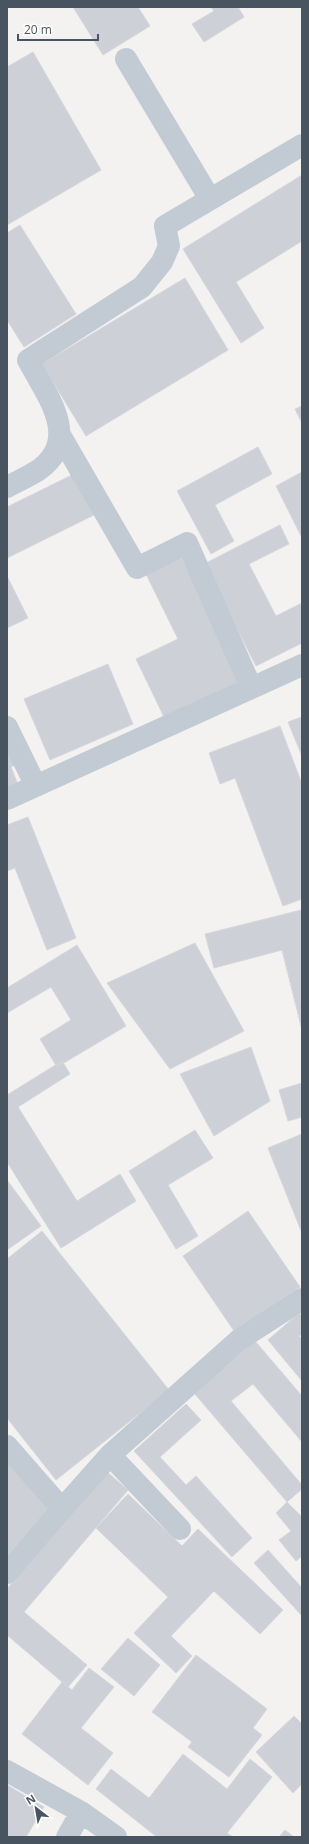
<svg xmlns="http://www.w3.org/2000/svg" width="309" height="1844" font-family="'Open Sans',sans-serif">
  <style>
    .building { fill: #cdd0d7; stroke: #d5d7dd }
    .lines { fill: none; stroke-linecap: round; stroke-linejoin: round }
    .minor { stroke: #c2cbd4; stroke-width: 22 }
  </style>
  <rect width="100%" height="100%" fill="#f4f2f1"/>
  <path class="building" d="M73 7H138L150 26 103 55Z
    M211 7H238L244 17 204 42 192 24 214 11Z
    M33 52 101 170 7 225V67Z
    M302 175V241L236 282 264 328 241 343 183 249Z
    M20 225 76 314 24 347 7 320V233Z
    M185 278 228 350 86 436 42 364Z
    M302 406V423L295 409Z
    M258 447 272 474 215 505 234 541 211 554 177 491Z
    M302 472V538L276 486Z
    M74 474 94 515 7 558V507Z
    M280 525 289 544 249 564 276 616 302 603V643L256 666 204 564Z
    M180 555 241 681 165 719 136 659 178 639 145 572Z
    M7 576 28 618 7 628Z
    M108 664 133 724 50 760 24 699Z
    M302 717V756L288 722Z
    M280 726 302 784V899L283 906 235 778 220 784 209 753Z
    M7 742 18 764 11 767 18 785 7 789Z
    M28 817 76 938 47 950 15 868 7 871V825Z
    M301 910 302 912V1030L282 950 214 968 205 934Z
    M195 943 244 1031 170 1069 107 983Z
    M77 945 126 1026 57 1067 40 1039 71 1020 51 987 7 1013V988Z
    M251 1047 270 1101 214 1136 180 1074Z
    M62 1061 70 1074 18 1107 77 1201 120 1174 136 1201 61 1248 7 1162V1095Z
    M302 1083V1117L288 1121 279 1090Z
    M195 1130 213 1158 168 1185 198 1236 176 1249 129 1171Z
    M302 1134V1233L268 1148Z
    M7 1180 41 1226 7 1250Z
    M248 1211 300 1287 234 1331 183 1256Z
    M42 1231 169 1390 56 1480 7 1418V1259Z
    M299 1313 302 1316V1334L299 1336 302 1339V1381L268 1340Z
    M255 1341 302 1396V1442L253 1384 231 1401 302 1485V1489L287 1502 194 1393Z
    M186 1404 201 1420 160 1457 186 1485 196 1476 252 1538 232 1557 134 1451Z
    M7 1456 49 1508 7 1556Z
    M107 1472 128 1490 24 1612 87 1665 68 1687 7 1635V1589Z
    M128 1494 182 1546 198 1529 283 1610 260 1634 214 1591 171 1636 192 1656 176 1673 134 1633 168 1597 96 1528Z
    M287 1502 302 1517V1556L296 1561 279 1540 291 1531 276 1513Z
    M268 1550 302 1588V1616L254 1563Z
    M128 1638 160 1665 134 1696 101 1669Z
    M196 1655 267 1709 253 1728 262 1735 229 1777 188 1747 192 1742 152 1712Z
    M89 1668 114 1687 81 1728 113 1753 88 1785 22 1734 62 1682 72 1690Z
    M294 1716 302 1724V1784L293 1793 256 1752Z
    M183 1754 227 1789 250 1759 272 1777 227 1833 233 1837H157L96 1789 111 1769 149 1798Z
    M7 1785 44 1807 26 1837H7Z
    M285 1830 294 1837H279Z"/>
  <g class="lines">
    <path class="minor" d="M126 59 210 199
      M60 435 137 568 187 543 251 687
      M7 487C18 481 30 476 40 469 82 438 45 393 28 360L142 287 162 262 169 246 165 226 302 145
      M7 727 36 786
      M7 799 302 665
      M7 1446 62 1509 110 1455
      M180 1529 110 1455 239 1340 302 1299
      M7 1573 62 1509
      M7 1771 81 1812 116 1837
      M67 1837 81 1812"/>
  </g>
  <rect width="309" height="1844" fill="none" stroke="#485460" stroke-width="16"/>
  <g transform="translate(36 1808) rotate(329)" stroke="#ffffff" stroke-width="3" paint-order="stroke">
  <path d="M0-3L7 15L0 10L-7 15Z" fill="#485460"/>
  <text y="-6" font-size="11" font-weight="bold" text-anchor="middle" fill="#485460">N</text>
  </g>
  <path d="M18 34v6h80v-6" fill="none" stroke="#485460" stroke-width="2"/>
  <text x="24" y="34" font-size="12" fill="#485460" stroke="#ffffff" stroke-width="3" paint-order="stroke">20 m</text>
</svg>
